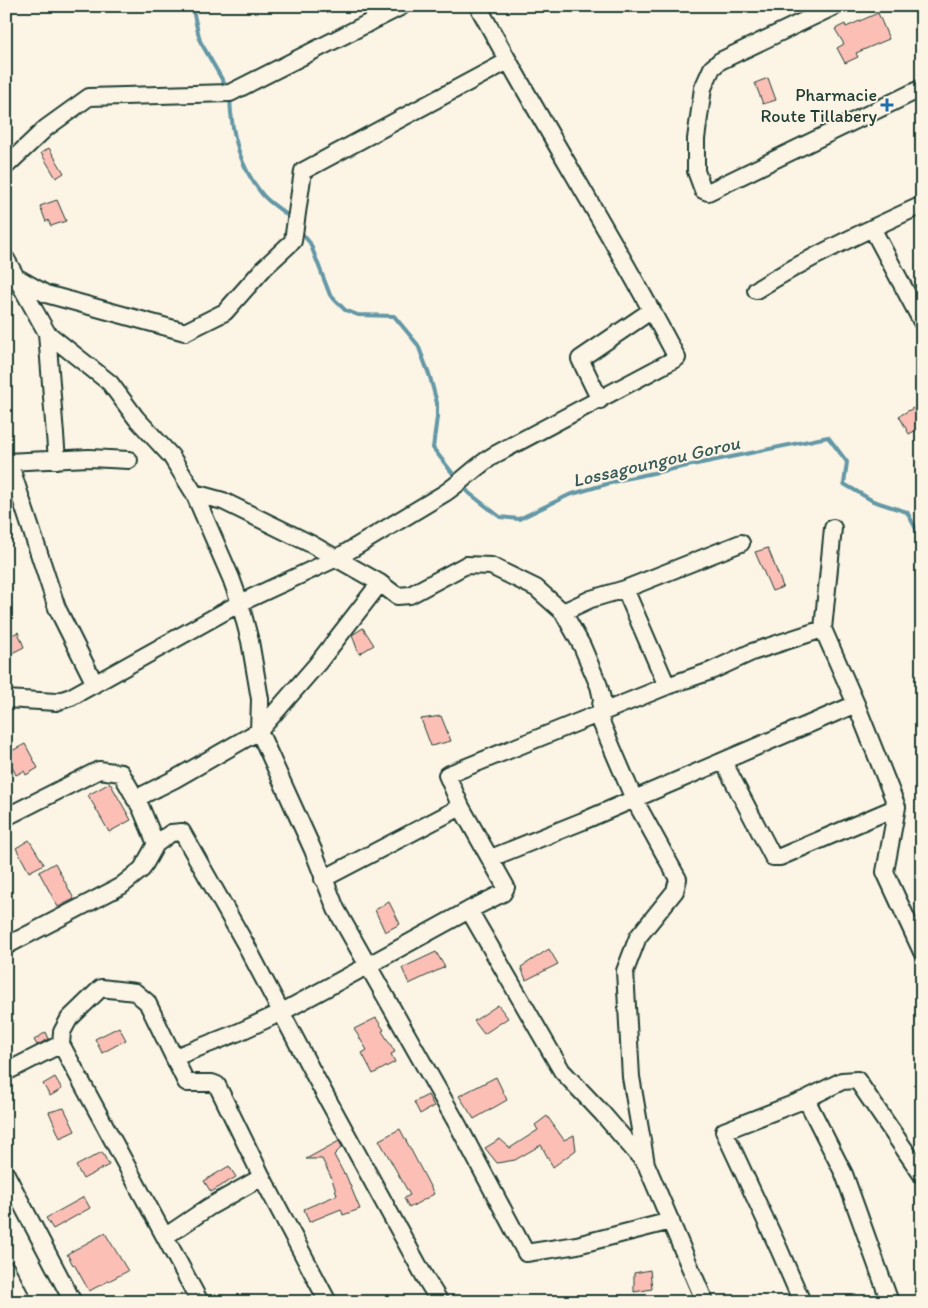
<svg xmlns="http://www.w3.org/2000/svg" width="928" height="1308" font-family="Itim,sans-serif">
  <style>
    .lines { fill: none; stroke-linecap: round; stroke-linejoin: round }
    .stream { stroke: #6397a6; stroke-width: 4 }
    .building { fill: #fbbfb6; stroke: #1f3d34 }
    .minor-casing { stroke: #1f3d34; stroke-width: 20 }
    .minor { stroke: #fcf5e5; stroke-width: 16 }
    .poi-dot { fill: #1f6fb2; stroke: #fcf5e5; stroke-width: 2 }
    .labels { text-anchor: middle; stroke-width: 4; stroke-linejoin: round; paint-order: stroke }
    .poi-label { font-size: 18px; fill: #1f3d34; stroke: #fcf5e5; text-anchor: end }
    .water-label { font-size: 19px; font-style: italic; fill: #365b5a; stroke: #fcf5e5 }
  </style>
  <rect width="100%" height="100%" fill="#fcf5e5"/>
  <filter id="ink" filterUnits="userSpaceOnUse"><feTurbulence type="fractalNoise" baseFrequency=".02" numOctaves="2"/><feDisplacementMap in="SourceGraphic" scale="10" xChannelSelector="R" yChannelSelector="G"/><feConvolveMatrix kernelMatrix="1 2 1 2 8 2 1 2 1" color-interpolation-filters="sRGB"/></filter>
  <g filter="url(#ink)">
    <g class="lines">
      <path class="stream" d="M192 6 200 41 227 88
        M230 97C231 133 239 166 262 194 270 204 283 210 291 219
        M300 231 310 243 330 295 345 310 358 315 394 316 418 345 430 377 437 403V417L433 448 457 479
        M463 486 469 493 500 517 519 519 569 495 624 479 828 437 847 462 844 484 873 501 907 512 922 540"/>
    </g>
    <path class="building" d="M878 13 889 39 856 53 858 57 845 63 837 48 844 44 835 29 845 24 846 27Z
      M768 78 776 100 763 104 755 83Z
      M49 148 64 173 56 178 41 153Z
      M57 200 66 221 51 226 48 220 46 222 40 206Z
      M913 408 922 427 909 434 899 416Z
      M768 548 783 587 772 591 755 552Z
      M363 628 374 645 359 654 352 635Z
      M18 632 24 647 6 656V638Z
      M441 716 451 741 431 746 421 719Z
      M25 744 38 768 26 775 24 771 16 775 6 754Z
      M110 783 131 820 109 832 88 795Z
      M29 840 44 864 29 872 16 848Z
      M55 863 74 899 58 907 39 872Z
      M389 902 400 924 385 932 375 910Z
      M549 949 558 964 526 980 521 967Z
      M436 952 445 967 409 984 402 968Z
      M498 1005 508 1018 484 1034 474 1021Z
      M376 1018 384 1030 382 1031 395 1052 391 1054 395 1062 373 1074 362 1053 367 1050 354 1029Z
      M119 1027 126 1040 102 1053 95 1039Z
      M46 1032 49 1039 37 1045 34 1040Z
      M55 1077 62 1089 50 1096 43 1084Z
      M496 1077 507 1100 474 1119 459 1096Z
      M428 1095 434 1106 420 1114 414 1102Z
      M64 1108 75 1131 60 1138 49 1112Z
      M547 1116 564 1140 574 1135 576 1150 553 1167 541 1145 515 1160 497 1163 485 1148 500 1139 510 1148 538 1130 535 1125Z
      M400 1129 434 1194 409 1208 404 1198 410 1195 379 1140Z
      M339 1141 342 1147 334 1155 344 1174 345 1173 360 1209 343 1215 341 1209 309 1222 304 1209 337 1195 332 1179 322 1159H306Z
      M102 1152 109 1165 83 1179 76 1166Z
      M229 1166 236 1177 211 1192 204 1181Z
      M84 1197 90 1208 53 1229 46 1218Z
      M105 1233 128 1271 89 1291 74 1264 73 1265 67 1254Z
      M650 1270 652 1289 634 1292V1273Z"/>
    <g class="lines">
      <g class="minor-casing">
        <path id="minor" d="M835 6 720 61 712 68 703 88 696 139V171L703 190 708 192 922 88
          M6 166 46 128 89 97 230 93 402 6
          M872 228 922 322
          M6 259 47 333 110 383 136 418 171 456 194 493 231 578 240 603 250 641 260 699 259 731 313 850 336 909 459 1127 526 1253 577 1245 671 1221
          M16 277 46 294 185 332 225 312 264 268 293 241 303 171 508 61
          M756 290C809 257 865 231 922 205
          M47 333 57 460
          M600 400 580 359 652 310
          M6 462 89 458 129 460
          M9 462 57 608 95 684
          M194 493 223 501 311 544 380 583 397 596 410 595 466 565 491 566 536 588 563 612 582 646 599 686 602 699 600 713 601 722 634 799 678 879 675 891 638 937 625 971 631 1077 646 1164
          M833 528 823 629 856 704 897 807 885 872 922 952
          M625 589 667 686
          M563 612 591 599 625 589 741 543
          M6 699 56 702 71 697 240 603 337 558 445 493C463 481 477 465 496 454L677 358C615 239 542 125 478 6
          M723 761 773 857H780L897 807
          M135 799 175 779 259 731 318 663 380 583
          M6 817 99 770 121 773 141 808 156 844 142 869 121 886 6 946
          M156 844 171 833 182 832 246 945 311 1069 427 1281 440 1302
          M491 858 583 821 856 704
          M323 879 461 807
          M469 910 562 1071 602 1113 646 1164 705 1302
          M61 1044 62 1032 69 1019 101 988 135 992 147 1002 186 1082 188 1083H212L217 1085 262 1177 328 1302
          M175 1057 239 1032 282 1012 367 966 469 910 503 893 506 887 461 807 447 775 667 686 711 671 752 652 823 629
          M6 1072 61 1044 200 1302
          M806 1099 842 1081 857 1080 922 1175
          M6 1174 73 1302
          M166 1236 209 1207 262 1177
          M6 1269 23 1302
          M802 1302 779 1249 724 1131 806 1099 844 1174 890 1302"/>
      </g>
      <use href="#minor" class="minor"/>
    </g>
  </g>
  <path class="poi-dot" d="M884.5 97.5h5v5h5v5h-5v5h-5v-5h-5v-5h5z"/>
  <g class="labels">
    <g class="poi-label">
      <text x="877" y="101">Pharmacie<tspan x="877" dy="21">Route Tillabery</tspan></text>
    </g>
    <g class="water-label">
      <text transform="translate(656 461) rotate(-13)" y="7">Lossagoungou Gorou</text>
    </g>
  </g>
  <rect width="928" height="1308" fill="none" stroke="#fcf5e5" stroke-width="25"/>
  <rect x="12" y="12" width="903" height="1283" fill="none" stroke="#1f3d34" stroke-width="2" filter="url(#ink)"/>
</svg>
